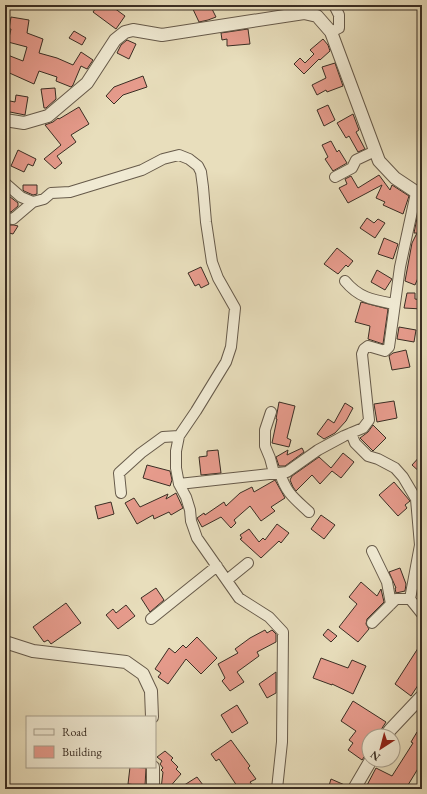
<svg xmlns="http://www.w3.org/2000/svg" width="427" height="794" font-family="'EB Garamond',serif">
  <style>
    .building { fill: #e69b8c; stroke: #3a2e24 }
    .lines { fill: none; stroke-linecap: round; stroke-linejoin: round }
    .minor-casing { stroke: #665a4a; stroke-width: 12 }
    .tertiary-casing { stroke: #665a4a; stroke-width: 14 }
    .minor { stroke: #f0ead3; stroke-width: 10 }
    .tertiary { stroke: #f0ead3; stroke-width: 12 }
  </style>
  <rect width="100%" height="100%" fill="#e8debc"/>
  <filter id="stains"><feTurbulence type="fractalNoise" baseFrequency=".005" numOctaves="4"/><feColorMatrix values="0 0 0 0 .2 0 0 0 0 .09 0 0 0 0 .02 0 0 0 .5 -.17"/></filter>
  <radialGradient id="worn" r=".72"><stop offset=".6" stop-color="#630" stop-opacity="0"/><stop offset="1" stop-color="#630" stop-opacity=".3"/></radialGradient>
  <path class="building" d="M98 5H110L125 16 116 29 93 12Z
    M191 5H210L216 17 208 20 199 22Z
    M11 17 29 20 27 33 43 39 39 53 57 58 73 65 81 52 93 60 87 69 81 66 73 85 71 87 56 81 57 77 39 71 34 84 5 71V54L23 61 27 47 8 42 11 29H9Z
    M248 29 250 44 227 46V39L222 40 221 33Z
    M74 31 86 38 82 45 69 38Z
    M323 39 328 45 330 51 320 60 319 59 304 74 294 64 300 58 305 63 314 54 310 50Z
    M127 40 136 44 129 59 117 53 121 45Z
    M335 63 343 86 327 92 326 90 317 95 312 85 326 78 322 67Z
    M143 76 147 87 123 95 114 104 106 96 114 87Z
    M55 88 56 99 46 108H44L41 89Z
    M16 95 28 97 25 115 5 111V100L15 102Z
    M328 105 335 120 324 126 317 110Z
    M79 107 89 124 71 135 76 142 57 156 62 163 55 169 44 159 61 145 45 125 53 122 58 118 59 119Z
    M353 114 359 130 356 132 365 149 358 152 349 136 346 138 337 123Z
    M331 141 337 152 339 150 347 163 333 171 325 159 328 157 322 145Z
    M18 150 36 159 33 166 28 164 24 172 11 166Z
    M379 175 390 190 392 185 409 196 403 214 383 205 385 202 376 198 382 185 348 203 339 188 347 184 345 179 351 176 358 188Z
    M23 185H37V194L33 195 24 191 23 190Z
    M5 193 18 203V206L11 212H5Z
    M420 203H422V262L418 270 421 271 415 285 405 281 412 243 417 233H414Z
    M367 218 374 223 378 219 385 223 375 238 360 228Z
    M5 225H14L18 226 13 234 5 232Z
    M384 238 398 244 393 259 378 254Z
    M337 248 353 261 348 267 346 265 338 274 324 264Z
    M201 267 209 284 201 288 199 284 195 286 188 273Z
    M377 270 392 279 385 290 371 282Z
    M407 293H415V299L422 300V309L404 308Z
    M361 302 388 309 383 344 368 339 370 326 355 322Z
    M399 327 416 330 414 342 397 339Z
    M406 350 410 367 392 370 389 356 393 353Z
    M394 401 397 418 377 422 374 404Z
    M279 402 295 406 287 438 291 440 289 447 272 443 277 419H276Z
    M345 403 353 408 346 421 335 433 324 439 317 434 328 419 334 423Z
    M373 425 386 438 373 451 360 438 368 432Z
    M302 448 304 452 285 466H279L276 457 288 450 287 455Z
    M218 450 221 473 201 475 199 457 207 456V451Z
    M343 453 354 462 341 478 332 471 320 484 312 475 296 491 293 487 290 480 292 476 319 457 331 468Z
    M422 454V474L412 465Z
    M147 465 170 471 172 480 170 486 143 478Z
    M275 480 285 498 271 507 275 511 261 521 250 506 234 520 236 523 231 528 221 517 202 527 197 518 204 513 205 515 224 502 226 506 240 493 252 487 254 492Z
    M394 482 410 501 405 505 407 508 398 516 379 495Z
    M176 493 183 508 171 515 169 512 154 519 153 515 137 524 125 503 134 498 140 507 168 494 166 499Z
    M111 502 114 514 98 519 95 506Z
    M321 515 335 525 324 539 311 529Z
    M277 524 289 533 281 543 279 541 261 558 240 539 242 538 240 535 249 529 259 542 263 538 265 540Z
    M400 568 406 584 405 591 396 593 395 588H396L389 572Z
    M361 582 377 596 381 589 384 602 367 619 366 624 369 629 358 642 339 627 357 604 349 597Z
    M156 588 164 600 150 612 141 598Z
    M66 603 81 623 51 644 48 640 44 642 33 627Z
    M126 605 135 616 118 629 106 615 113 609 116 613Z
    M328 629 337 636 331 642 323 635Z
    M265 630 267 633 272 630 276 634V642L257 652 259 656 237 672 244 682 230 691 222 681 225 678 218 664 238 653 235 649 250 638Z
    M197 637 217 658 201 674 186 659 168 684 158 677 161 673 155 669 169 648 175 653 183 645 186 648Z
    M422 642V679L411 696 395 684Z
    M321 658 348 668 352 660 366 666 353 694 332 684V685L313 678Z
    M276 672V693L267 698 259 684Z
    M353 701 386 722 377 736H369V750L362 760 348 750 353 743 349 740 356 731 341 721Z
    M237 705 248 723 232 733 221 715Z
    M417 732 422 735V762L408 785 417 789H365L376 768 392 776 413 743 411 742Z
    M231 740 250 766 248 768 256 779 250 782 253 786 247 789H239L219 759 216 761 211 754Z
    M165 751 173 758 171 760 178 767 176 769 181 774 168 789H161L163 772 161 770 163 768 160 764 162 761 157 757Z
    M130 767 146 768 145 786 128 784Z
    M197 777 206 789H178Z
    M331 779 347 786V789H328Z"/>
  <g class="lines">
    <g class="minor-casing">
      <path id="minor" d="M331 32 339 28V15L334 5
        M335 177 352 168 356 160 375 151
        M5 183 21 197 33 202 44 199 51 193 70 192 142 170 163 159 179 155 189 159 198 166 201 172 203 187 206 222 212 262 218 278 235 308 231 347 226 362 196 411 179 436 176 451V468L179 484 186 497 190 510 191 521 197 538 239 598 269 617 283 632 282 742 277 789
        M5 218 13 219 33 202
        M345 281C359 298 373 300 394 304
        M271 412 265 430V446L270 458 274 473
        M351 433 355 443 368 456 378 459 395 468 403 477 416 499 420 545 410 599 422 614
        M280 473C286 493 294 498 309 512
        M179 484 287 472 318 450 344 436 363 428 369 420 362 354 364 349 368 346 385 351 389 347 400 267 416 193
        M121 493 119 473 141 453 163 437 179 436
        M372 551 387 582 391 604
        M227 580 248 563
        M151 619 217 566
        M372 623 396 599H410"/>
    </g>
    <g class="tertiary-casing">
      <path id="tertiary" d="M5 120 24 123 48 116 87 83 115 40 125 32 133 30 162 35 304 13 317 16 331 32 379 161 395 178 422 196
        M5 642 33 651 126 662 143 674 151 691 152 717
        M386 736 390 730 422 696
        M153 767V789
        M354 789 371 760"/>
    </g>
    <use href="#minor" class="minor"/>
    <use href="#tertiary" class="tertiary"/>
  </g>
  <rect width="427" height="794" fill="none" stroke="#e8debc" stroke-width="20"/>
  <rect x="6" y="6" width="415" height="782" fill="none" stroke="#3a2e24" stroke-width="2"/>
  <rect x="10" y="10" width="407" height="774" fill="none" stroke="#3a2e24"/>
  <rect x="26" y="716" width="130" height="52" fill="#f0ead3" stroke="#a79f8d"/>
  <rect x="34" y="729" width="20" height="6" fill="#f0ead3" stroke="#a79f8d"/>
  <text x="62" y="736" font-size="12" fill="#3a2e24">Road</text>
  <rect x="34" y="746" width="20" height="12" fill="#e69b8c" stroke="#a79f8d"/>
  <text x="62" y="756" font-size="12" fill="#3a2e24">Building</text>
  <g transform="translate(381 748) rotate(216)"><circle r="19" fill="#f0ead3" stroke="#a79f8d"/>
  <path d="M0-3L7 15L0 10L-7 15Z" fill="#8f2418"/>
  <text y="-6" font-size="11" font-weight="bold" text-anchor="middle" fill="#3a2e24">N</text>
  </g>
  <rect width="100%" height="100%" filter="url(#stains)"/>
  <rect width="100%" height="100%" fill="url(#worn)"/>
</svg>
